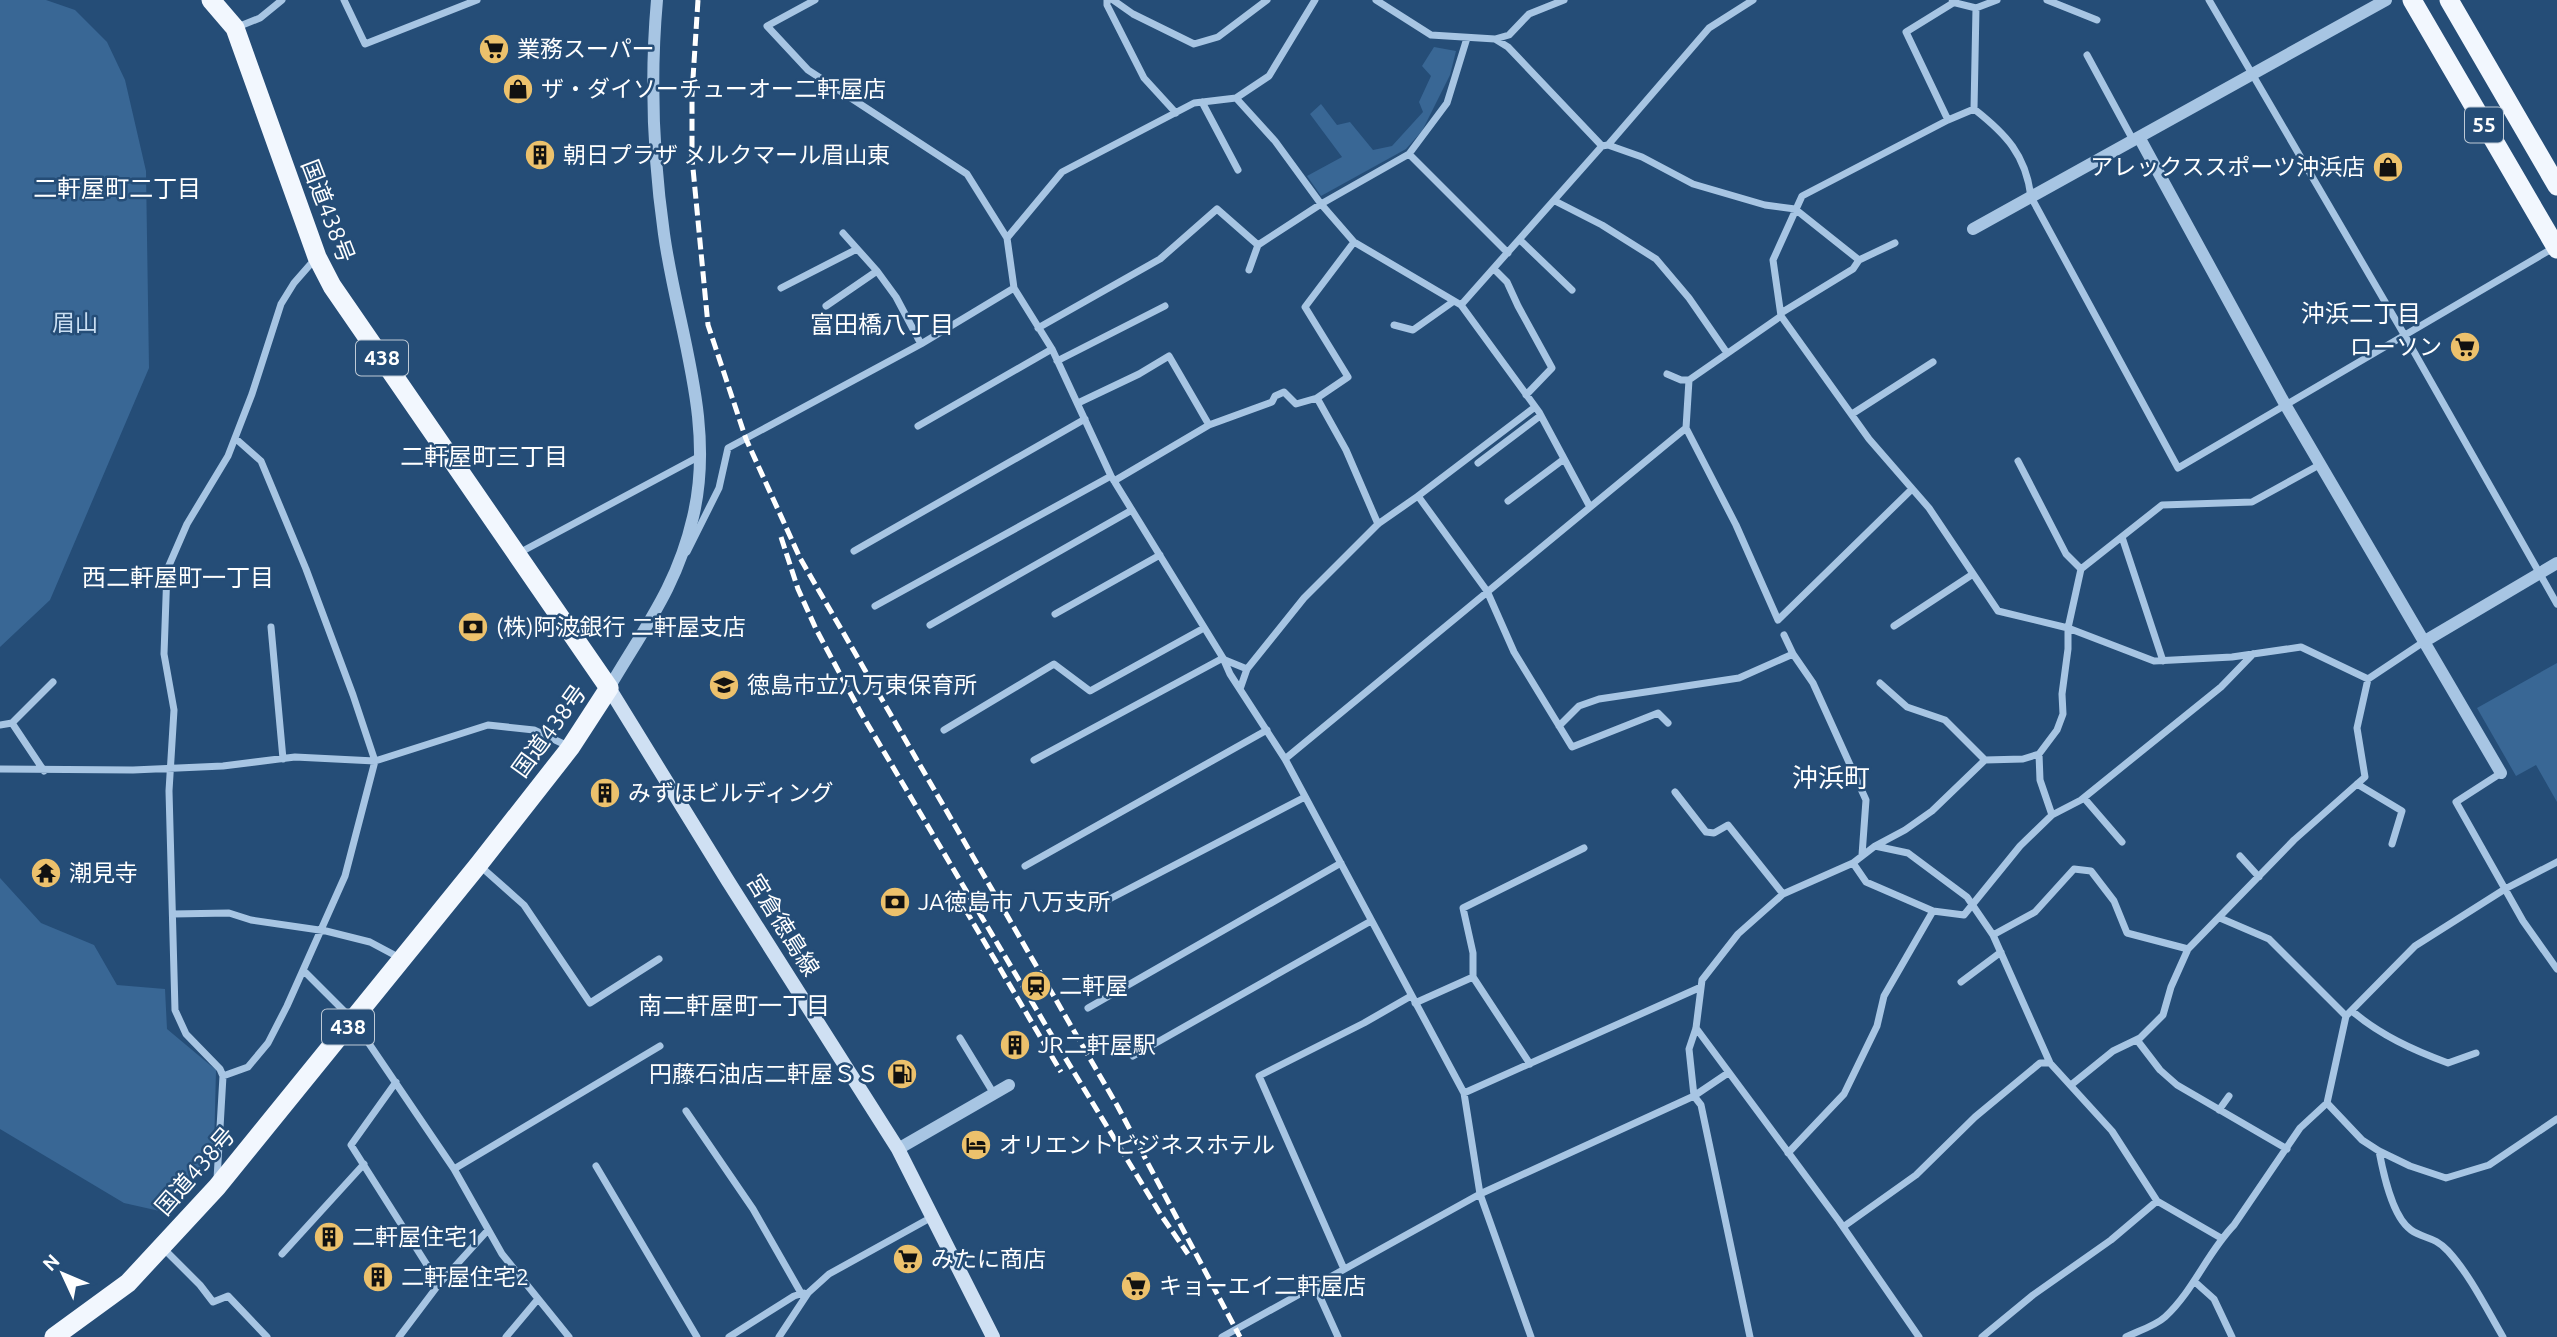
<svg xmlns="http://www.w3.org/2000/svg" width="2557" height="1337" font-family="Ubuntu,'Noto Sans JP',sans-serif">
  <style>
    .green { fill: #396795 }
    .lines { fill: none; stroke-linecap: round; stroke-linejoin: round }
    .minor { stroke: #a7c5e3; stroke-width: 7 }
    .tertiary { stroke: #a7c5e3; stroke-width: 12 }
    .secondary { stroke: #cfe0f3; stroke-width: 14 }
    .trunk { stroke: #f2f7fe; stroke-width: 19 }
    .rail { stroke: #fff; stroke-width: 5; stroke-dasharray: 12 5; stroke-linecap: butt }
    .labels { text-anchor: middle; stroke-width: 5; stroke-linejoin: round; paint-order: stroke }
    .shield { fill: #254d77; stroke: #becad6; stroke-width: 2 }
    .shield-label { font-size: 21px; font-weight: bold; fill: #fff }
    .poi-label { font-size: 23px; fill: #fff; stroke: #254d77; text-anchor: start }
    .street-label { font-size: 23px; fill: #fff; stroke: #254d77 }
    .park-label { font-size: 23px; fill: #c9def2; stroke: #254d77 }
    .neighbourhood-label { font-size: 24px; fill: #fff; stroke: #254d77 }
    .quarter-label { font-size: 26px; fill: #fff; stroke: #254d77 }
  </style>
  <rect width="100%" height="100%" fill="#254d77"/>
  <path class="green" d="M0 0H46L75 10 107 42 125 80 146 171 149 368 50 600 0 647Z
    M1434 47 1456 51 1450 75 1422 131 1406 149 1321 196 1307 176 1342 157 1310 114 1321 104 1337 125 1350 122 1373 150 1392 146 1423 112 1419 102 1431 76 1422 66Z
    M2557 663V802L2536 765 2516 776 2477 708Z
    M0 878 41 923 94 945 117 985 165 989 167 1029 216 1070 214 1149 164 1212 124 1203 0 1129Z"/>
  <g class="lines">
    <path class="minor" d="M344 0 365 44 477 0
      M815 0 767 26 808 70 967 174 1007 238
      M1107 0V5L1144 78 1176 113
      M1113 0 1133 14 1194 44 1218 37 1267 0
      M1376 0 1431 35 1495 39 1508 47 1602 146 1461 305 1539 412 1590 507
      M2047 0 2097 20
      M2209 0 2405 336 2557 604
      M1952 2 1976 8
      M235 28 260 18 282 0
      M1495 39 1509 35 1529 14 1564 0
      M2087 55 2133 140
      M1236 98 1275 141 1321 204 1409 154 1447 103 1467 38
      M1202 102 1238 170
      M1974 109 1976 8 1997 0
      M1948 120 1906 32 1953 3
      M1608 145 1709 28 1753 0
      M1602 146 1608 145 1642 157 1693 184 1765 205 1795 209 1859 260 1853 269 1781 313
      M1409 154 1508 253
      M1555 201 1602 225 1656 259 1689 298 1727 353
      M843 233 877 271 896 297 921 344
      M1520 240 1572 290
      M1859 260 1895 243
      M1494 269 1507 282 1518 306 1552 368 1526 395
      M1249 270 1258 245 1321 204 1354 242 1461 305
      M781 288 857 249
      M826 306 877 271
      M1781 316 1869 439 1929 508 1998 611 2068 628 2154 661 2232 657 2301 647 2368 679 2425 641
      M1394 325 1413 330 1454 301
      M1038 328 1160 259 1217 209 1258 245
      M1057 361 1165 306
      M1667 374 1681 380H1689
      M1317 398 1348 377 1305 307 1354 242
      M1078 403 1139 374 1169 356 1209 425 1114 481
      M1852 414 1933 362
      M1209 425 1272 402 1275 396 1284 392 1296 404 1317 398 1346 450 1378 524
      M918 426 1052 349
      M1686 428 1736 525 1778 620 1912 489
      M2018 461 2066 554 2081 569
      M1478 463 1540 416
      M1418 496 1535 407
      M1508 501 1564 459
      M2122 537 2163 661
      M854 551 1085 419
      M687 552 719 488 728 448 921 344 1014 288
      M519 553 700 456
      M875 606 1111 476
      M1055 614 1160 555
      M930 625 1132 510
      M1894 626 1973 574
      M271 627 283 759
      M1784 635 1793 654 1813 683 1866 800 1862 855
      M1225 660 1247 669
      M1880 683 1907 707 1945 720 1985 760
      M1240 689 1247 669 1304 598 1378 524 1418 496 1487 591 1514 652 1572 747 1658 713 1668 723
      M0 725 12 723
      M1559 726 1579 706 1599 699 1739 678 1793 654
      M944 730 1054 664 1090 691 1204 628
      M2039 754 2040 780 2052 815
      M1285 759 1230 674 1223 658 1111 476 1052 349 1014 288 1007 238 1062 172 1194 103 1236 98 1269 76 1315 0
      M1034 760 1223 658
      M0 769 133 770 223 766 295 757 375 761 353 695 306 569 261 461 235 438
      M44 771 12 723 53 682
      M2501 773 2456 802 2523 921 2557 969
      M2357 784 2402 811 2392 844
      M1675 792 1706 832 1714 833 1728 825 1783 894
      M2084 798 2122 842
      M1875 846 1905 830 1932 811 1985 760 2023 759 2039 754 2057 730 2063 714 2062 694 2068 649V628L2081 569 2162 505 2252 502 2321 464
      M2240 856 2259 877
      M1853 863 1866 882 1933 911 1964 915 2020 846 2052 815 2081 800 2221 687 2253 654
      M479 865 524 905 590 1003 659 959
      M1025 866 1267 730
      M1098 905 1305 797
      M173 914 229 913 251 920 326 931 370 942 400 958
      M2220 918 2269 939 2346 1016
      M1993 935 2035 912 2074 869 2091 871 2114 901 2127 933 2188 949
      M304 971 353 1020 454 1169 502 1254 569 1337
      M1473 977 1530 1064
      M1961 982 2001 952
      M1415 1003 1473 977V953L1463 908 1584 848
      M1088 1008 1341 863
      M2352 1011C2380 1035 2413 1050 2448 1063L2476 1053
      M1696 1028 1839 1221 1919 1337
      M960 1038 994 1094
      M2137 1040 2160 1070 2177 1085 2287 1149
      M1133 1056 1371 921
      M223 1076 248 1067 268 1043 287 1006 345 876 375 761 488 725 534 730 570 747
      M396 1082 351 1145 439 1284 488 1230
      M2071 1085 2113 1051 2140 1038 2163 1015 2171 987 2188 949 2294 840 2365 777 2357 728 2368 679
      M1464 1093 1701 987
      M2327 1103 2346 1016 2415 946 2505 889 2557 862
      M2219 1110 2229 1096
      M686 1111 753 1209 801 1293
      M2379 1151C2383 1172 2392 1217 2411 1230 2424 1239 2434 1236 2448 1251 2470 1275 2486 1308 2503 1337
      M1788 1153 1844 1094 1877 1026 1884 996 1933 911
      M596 1166 697 1337
      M454 1169 660 1046
      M217 1179 223 1076 220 1069 186 1034 175 1010 169 791 174 710 164 654 167 570 187 524 228 456 252 394 281 304 294 283 315 259
      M1843 1227 1916 1175 1975 1117 2040 1063H2050
      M162 1247 200 1285 213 1302 228 1296 267 1337
      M282 1254 364 1164
      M1344 1269 1259 1076 1364 1023 1411 996
      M2195 1282 2214 1299 2232 1337
      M1315 1286 1338 1337
      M399 1337 439 1284
      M506 1337 538 1299
      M729 1337 794 1296 804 1293
      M779 1337 808 1293 829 1274 932 1217
      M1222 1337 1480 1194 1694 1096 1728 1073
      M1531 1337 1480 1194 1464 1093 1285 759 1686 428 1689 380 1781 316 1773 260 1802 196 1948 120 1974 109C2006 134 2026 155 2031 197L2178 468 2555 247
      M1750 1337 1701 1105 1694 1096 1689 1049 1696 1028 1702 980 1738 934 1783 894 1853 863 1875 846 1908 853 1967 897 1993 935 2050 1063 2112 1131 2157 1201 2221 1238
      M1982 1337 2033 1295 2111 1240 2157 1201
      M2126 1337C2138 1331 2155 1326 2165 1317 2194 1290 2207 1253 2234 1225L2300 1128 2327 1103 2362 1140 2379 1151 2410 1166 2446 1178 2489 1165 2557 1119"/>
    <path class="tertiary" d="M2139 137 2286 406 2501 773
      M1973 229 2386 0
      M2425 641 2557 563
      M609 688C644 628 677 587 693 517 716 422 677 328 664 234 653 156 650 78 657 0
      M898 1149 1009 1085"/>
    <path class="secondary" d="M609 688 728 881 898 1149 993 1337"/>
    <path class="trunk" d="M2412 0 2557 249
      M2449 0 2557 186
      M54 1337 128 1283 217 1187 479 864 570 748 609 688 332 286 317 257 235 28 211 0"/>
    <path class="rail" d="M698 0 692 94V158L708 325 746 439 800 558 1118 1107 1240 1337
      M781 537 798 589 816 629 861 713 1061 1051 1161 1215 1188 1254
      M965 909 1061 1072"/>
  </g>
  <defs>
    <g id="supermarket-disc" transform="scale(1.575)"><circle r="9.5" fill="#ecc16c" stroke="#254d77"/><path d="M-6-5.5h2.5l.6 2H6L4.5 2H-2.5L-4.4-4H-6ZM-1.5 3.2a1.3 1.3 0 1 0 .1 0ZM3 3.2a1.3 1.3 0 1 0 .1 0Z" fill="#111"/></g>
    <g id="shop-disc" transform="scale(1.575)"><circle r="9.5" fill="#ecc16c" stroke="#254d77"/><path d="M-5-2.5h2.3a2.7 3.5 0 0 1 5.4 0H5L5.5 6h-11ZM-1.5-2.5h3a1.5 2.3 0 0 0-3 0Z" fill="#111"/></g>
    <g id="building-disc" transform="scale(1.575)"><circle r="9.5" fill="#ecc16c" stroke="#254d77"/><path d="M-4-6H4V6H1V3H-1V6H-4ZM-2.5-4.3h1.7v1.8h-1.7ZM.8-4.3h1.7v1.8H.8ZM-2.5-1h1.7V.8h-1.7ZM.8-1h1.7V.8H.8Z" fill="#111"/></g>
    <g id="bank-disc" transform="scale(1.575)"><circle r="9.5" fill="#ecc16c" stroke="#254d77"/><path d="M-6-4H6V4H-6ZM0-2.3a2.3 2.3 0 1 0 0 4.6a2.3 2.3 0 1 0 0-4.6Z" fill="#111"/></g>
    <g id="school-disc" transform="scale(1.575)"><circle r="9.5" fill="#ecc16c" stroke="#254d77"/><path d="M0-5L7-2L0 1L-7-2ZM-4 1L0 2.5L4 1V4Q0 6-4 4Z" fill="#111"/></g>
    <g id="temple-disc" transform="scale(1.575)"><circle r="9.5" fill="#ecc16c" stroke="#254d77"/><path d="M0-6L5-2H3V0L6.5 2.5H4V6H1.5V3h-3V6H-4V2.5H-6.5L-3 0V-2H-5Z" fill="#111"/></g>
    <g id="station-disc" transform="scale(1.575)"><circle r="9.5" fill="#ecc16c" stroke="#254d77"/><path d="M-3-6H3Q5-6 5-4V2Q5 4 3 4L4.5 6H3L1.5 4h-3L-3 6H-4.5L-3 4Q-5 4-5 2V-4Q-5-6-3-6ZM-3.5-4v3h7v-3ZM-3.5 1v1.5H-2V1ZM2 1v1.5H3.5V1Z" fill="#111"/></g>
    <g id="fuel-disc" transform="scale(1.575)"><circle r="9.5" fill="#ecc16c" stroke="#254d77"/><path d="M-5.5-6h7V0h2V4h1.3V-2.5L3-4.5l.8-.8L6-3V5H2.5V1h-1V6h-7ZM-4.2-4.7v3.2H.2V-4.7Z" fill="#111"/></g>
    <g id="hotel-disc" transform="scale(1.575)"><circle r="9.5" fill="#ecc16c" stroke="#254d77"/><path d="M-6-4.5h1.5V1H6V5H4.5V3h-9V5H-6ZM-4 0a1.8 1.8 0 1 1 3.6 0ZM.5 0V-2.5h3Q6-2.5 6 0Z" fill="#111"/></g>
  </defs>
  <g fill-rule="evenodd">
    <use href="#supermarket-disc" x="494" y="49"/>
    <use href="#shop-disc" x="518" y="89"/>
    <use href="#building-disc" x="540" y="155"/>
    <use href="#shop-disc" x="2388" y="167"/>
    <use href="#supermarket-disc" x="2465" y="347"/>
    <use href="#bank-disc" x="473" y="627"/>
    <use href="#school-disc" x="724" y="685"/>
    <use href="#building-disc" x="605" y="793"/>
    <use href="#temple-disc" x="46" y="873"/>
    <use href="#bank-disc" x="895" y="902"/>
    <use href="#station-disc" x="1036" y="986"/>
    <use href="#building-disc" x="1015" y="1045"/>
    <use href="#fuel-disc" x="902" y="1074"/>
    <use href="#hotel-disc" x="976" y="1145"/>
    <use href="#building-disc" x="329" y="1237"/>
    <use href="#supermarket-disc" x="908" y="1259"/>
    <use href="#building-disc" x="378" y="1277"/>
    <use href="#supermarket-disc" x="1136" y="1286"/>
  </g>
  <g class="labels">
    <g class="shield">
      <rect x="2465" y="107.5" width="38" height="35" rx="5"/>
      <rect x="356" y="340.5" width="52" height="35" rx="5"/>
      <rect x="322" y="1009.5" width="52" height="35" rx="5"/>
    </g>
    <g class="shield-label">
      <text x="2484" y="132">55</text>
      <text x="382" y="365">438</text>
      <text x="348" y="1034">438</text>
    </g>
    <g class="poi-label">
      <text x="517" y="57">業務スーパー</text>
      <text x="541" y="97">ザ・ダイソーチューオー二軒屋店</text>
      <text x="563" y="163">朝日プラザ メルクマール眉山東</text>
      <text x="2365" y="175" text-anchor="end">アレックススポーツ沖浜店</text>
      <text x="2442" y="355" text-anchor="end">ローソン</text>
      <text x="496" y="635">(株)阿波銀行 二軒屋支店</text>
      <text x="747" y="693">徳島市立八万東保育所</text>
      <text x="628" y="801">みずほビルディング</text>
      <text x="69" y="881">潮見寺</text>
      <text x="918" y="910">JA徳島市 八万支所</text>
      <text x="1059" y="994">二軒屋</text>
      <text x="1038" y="1053">JR二軒屋駅</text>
      <text x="879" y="1082" text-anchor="end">円藤石油店二軒屋ＳＳ</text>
      <text x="999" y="1153">オリエントビジネスホテル</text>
      <text x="352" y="1245">二軒屋住宅1</text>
      <text x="931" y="1267">みたに商店</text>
      <text x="401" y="1285">二軒屋住宅2</text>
      <text x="1159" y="1294">キョーエイ二軒屋店</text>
    </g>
    <g class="street-label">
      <text transform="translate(328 211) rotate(69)" y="8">国道438号</text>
      <text transform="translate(549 731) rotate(-54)" y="8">国道438号</text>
      <text transform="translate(783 925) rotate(58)" y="8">宮倉徳島線</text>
      <text transform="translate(195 1171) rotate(-49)" y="8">国道438号</text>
    </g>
    <g class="park-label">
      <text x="75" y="331">眉山</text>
    </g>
    <g class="neighbourhood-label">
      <text x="117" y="197">二軒屋町二丁目</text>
      <text x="2361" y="322">沖浜二丁目</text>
      <text x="882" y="333">富田橋八丁目</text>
      <text x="484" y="465">二軒屋町三丁目</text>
      <text x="178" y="586">西二軒屋町一丁目</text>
      <text x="734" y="1014">南二軒屋町一丁目</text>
    </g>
    <g class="quarter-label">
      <text x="1831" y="787">沖浜町</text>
    </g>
  </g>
  <g transform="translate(63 1274) rotate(314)" stroke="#254d77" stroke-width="5" paint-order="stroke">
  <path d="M0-5L12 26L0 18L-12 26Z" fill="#ffffff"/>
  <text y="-10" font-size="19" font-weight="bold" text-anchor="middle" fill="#ffffff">N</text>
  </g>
</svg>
